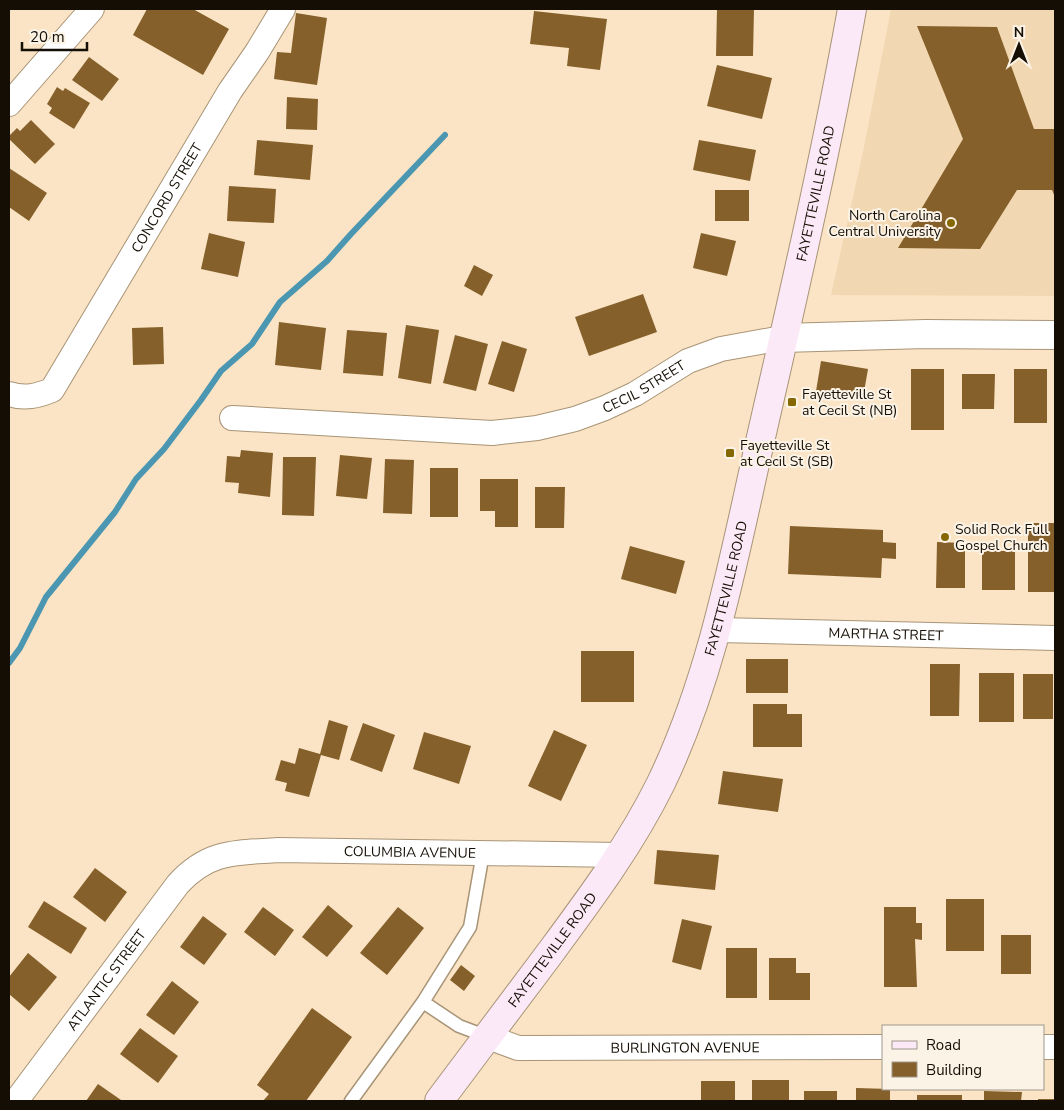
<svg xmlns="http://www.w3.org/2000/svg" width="1064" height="1110" font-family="'Nunito Sans',sans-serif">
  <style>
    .built { fill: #f2d8b2 }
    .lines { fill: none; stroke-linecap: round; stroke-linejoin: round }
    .stream { stroke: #4b96b1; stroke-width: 6 }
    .building { fill: #85602a }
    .service-casing { stroke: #a89476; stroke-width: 15 }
    .minor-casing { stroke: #a89476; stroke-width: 26 }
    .tertiary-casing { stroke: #a89476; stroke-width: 30 }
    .secondary-casing { stroke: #a89476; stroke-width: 30 }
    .service { stroke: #fff; stroke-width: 12 }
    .minor { stroke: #fff; stroke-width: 24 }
    .tertiary { stroke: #fff; stroke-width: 28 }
    .secondary { stroke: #fce9f8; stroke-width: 28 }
    .poi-dot { fill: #856802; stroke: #fcf3e7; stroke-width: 2 }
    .labels { text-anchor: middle; stroke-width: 4; stroke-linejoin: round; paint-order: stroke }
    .street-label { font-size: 14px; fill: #150e04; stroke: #fcf3e7 }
    .poi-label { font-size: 14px; fill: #150e04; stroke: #fcf3e7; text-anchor: start }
  </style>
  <rect width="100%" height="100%" fill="#fae4c5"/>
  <path class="built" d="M891 9H1055V296L831 295 863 152Z"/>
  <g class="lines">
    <path class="stream" d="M9 663 20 648 46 597 115 512 136 479 164 449 201 400 221 371 252 344 280 302 327 261 351 234 445 135"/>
  </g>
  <path class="building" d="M147 9H193L229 29 203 75 133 35Z
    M717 9H754L753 56H716Z
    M534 11 607 19 600 70 567 66 569 48 530 44Z
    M296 13 327 18 317 85 274 79 277 52 291 53Z
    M917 26 997 27 1034 129H1055V197L1052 190H1017L980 249 898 248 963 139Z
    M89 57 119 79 102 101 72 80Z
    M717 65 772 78 762 119 707 106Z
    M57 87 63 91 65 88 90 103 74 129 49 113 52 108 47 104Z
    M287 97 318 99 317 130 286 129Z
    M31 120 55 144 35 164 9 139V136L17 128 20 131Z
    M257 140 313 145 310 180 254 175Z
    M699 140 756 150 750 181 693 170Z
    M9 168 47 193 29 221 9 207Z
    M229 186 276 189 274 223 227 221Z
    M715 190H749V221H715Z
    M209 233 245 242 238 277 201 269Z
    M701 233 736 241 727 276 693 268Z
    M474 265 493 275 482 296 464 286Z
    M643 294 657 332 589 356 575 317Z
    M279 322 326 328 321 370 275 365Z
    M406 325 439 330 431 384 398 378Z
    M163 327 164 364 133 365 132 328Z
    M347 330 387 333 383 376 343 373Z
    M455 335 488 344 476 391 443 383Z
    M502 341 527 349 514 392 488 384Z
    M821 361 868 369 863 398 816 391Z
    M911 369H944V430H911Z
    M1014 369H1047V423H1014Z
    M962 374H995L994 409H962Z
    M241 450 273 453 270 497 238 493 239 483 225 482 227 456 240 457Z
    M340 455 372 458 367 499 336 496Z
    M283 457H316L314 516 282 515Z
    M385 459 414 460 412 514 383 513Z
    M430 468H458V517H430Z
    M480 479H518V527H495V511H480Z
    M535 487H565L564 528H535Z
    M1028 523H1055V592H1028Z
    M790 526 883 530V542L896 543V559L882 558 881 578 788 574Z
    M937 542 965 543V588H936Z
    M630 546 685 561 676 594 621 579Z
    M982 551H1015V590H982Z
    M581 651H634V702H581Z
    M746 659H788V693H746Z
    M930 664H960L959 716H930Z
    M979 673H1014V722H979Z
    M1023 674H1053V719H1023Z
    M753 704H787V714H802V747H753Z
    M329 720 348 726 339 760 321 755 309 797 285 791 287 783 275 780 281 760 295 764 299 748 320 754Z
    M363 723 395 735 382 772 350 760Z
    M554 730 587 745 561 801 528 786Z
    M424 732 471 746 459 784 413 769Z
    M723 771 783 779 778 812 718 804Z
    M657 850 719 855 715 890 654 884Z
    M95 868 127 892 105 922 73 897Z
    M946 899H984V951H946Z
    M44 901 87 928 71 954 28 927Z
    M328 905 353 926 327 957 302 937Z
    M263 907 294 930 275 956 244 932Z
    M398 907 424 928 387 975 360 953Z
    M884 907H916V923H922V940L915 939 917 987H884Z
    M203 916 227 934 204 965 180 947Z
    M682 919 712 926 701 970 672 962Z
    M1001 935H1031V974H1001Z
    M726 948H757V998H726Z
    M28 953 57 977 29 1011 9 994V977Z
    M769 958H796V973H810V1000H769Z
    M461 965 475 976 464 991 450 980Z
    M172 981 199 1002 174 1035 146 1015Z
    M312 1008 352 1037 306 1101H263L269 1094 257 1085Z
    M140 1028 178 1056 158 1083 120 1054Z
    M752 1080H789V1101H752Z
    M701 1081H735V1101H701Z
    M98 1084 121 1100 120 1101H86Z
    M856 1088 890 1089V1101H856Z
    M804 1091H837V1101H804Z
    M984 1091 1022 1092 1021 1101H984Z
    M917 1095H962V1101H917Z
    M1038 1099H1055V1101H1038Z"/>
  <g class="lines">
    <g class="service-casing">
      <path id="service" d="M423 1002 470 927 483 853
        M351 1101 423 1002 459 1026 488 1037"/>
    </g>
    <g class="minor-casing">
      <g id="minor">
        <path d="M9 104 92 9"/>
        <path id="s1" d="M9 394C25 399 37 396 52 390L230 91 257 52 283 9"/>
        <path id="s2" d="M232 418 492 433 537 428 575 419 605 408 635 394 688 361 721 349 782 338"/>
        <path id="s3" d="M717 630 1055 638"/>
        <path id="s4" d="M488 1037 518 1048 883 1047"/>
        <path d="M1043 1047H1055"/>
        <path id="s5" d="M16 1101 178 884C209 850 236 853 278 850L620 855"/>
      </g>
    </g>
    <g class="tertiary-casing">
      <path id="tertiary" d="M782 338 926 334 1055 335"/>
    </g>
    <g class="secondary-casing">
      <g id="secondary">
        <path id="s6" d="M439 1101C476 1052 513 1003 550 953 590 899 631 844 661 783 712 677 733 561 759 446 792 301 826 155 852 9"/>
      </g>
    </g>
    <use href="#service" class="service"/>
    <use href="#minor" class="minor"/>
    <use href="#tertiary" class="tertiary"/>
    <use href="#secondary" class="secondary"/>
  </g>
  <g class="poi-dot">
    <circle cx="951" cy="223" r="5"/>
    <rect x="787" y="397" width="10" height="10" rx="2.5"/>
    <rect x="725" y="448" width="10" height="10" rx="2.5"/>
    <circle cx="945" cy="537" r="5"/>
  </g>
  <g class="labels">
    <g class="street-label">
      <text dy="5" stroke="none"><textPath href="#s6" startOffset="999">FAYETTEVILLE ROAD</textPath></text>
      <text dy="5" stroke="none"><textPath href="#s1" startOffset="268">CONCORD STREET</textPath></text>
      <text dy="5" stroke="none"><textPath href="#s2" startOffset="421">CECIL STREET</textPath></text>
      <text dy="5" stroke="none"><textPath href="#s6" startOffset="594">FAYETTEVILLE ROAD</textPath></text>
      <text dy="5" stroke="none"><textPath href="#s3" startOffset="169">MARTHA STREET</textPath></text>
      <text dy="5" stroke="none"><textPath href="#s5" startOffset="512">COLUMBIA AVENUE</textPath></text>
      <text dy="5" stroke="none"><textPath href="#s6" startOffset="189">FAYETTEVILLE ROAD</textPath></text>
      <text dy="5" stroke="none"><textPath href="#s5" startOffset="151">ATLANTIC STREET</textPath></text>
      <text dy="5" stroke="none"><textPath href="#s4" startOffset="199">BURLINGTON AVENUE</textPath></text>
    </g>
    <g class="poi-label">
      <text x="941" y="220" text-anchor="end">North Carolina<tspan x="941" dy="16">Central University</tspan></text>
      <text x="802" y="399">Fayetteville St<tspan x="802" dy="16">at Cecil St (NB)</tspan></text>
      <text x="740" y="450">Fayetteville St<tspan x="740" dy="16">at Cecil St (SB)</tspan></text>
      <text x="955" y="534">Solid Rock Full<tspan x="955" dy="16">Gospel Church</tspan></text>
    </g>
  </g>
  <rect width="1064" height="1110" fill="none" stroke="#150e04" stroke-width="20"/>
  <rect x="882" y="1025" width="162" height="65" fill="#fcf3e7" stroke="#a0978c"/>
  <rect x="892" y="1041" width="25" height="8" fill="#fce9f8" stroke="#a0978c"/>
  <text x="926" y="1050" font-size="15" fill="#150e04">Road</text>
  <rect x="892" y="1062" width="25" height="15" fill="#85602a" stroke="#a0978c"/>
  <text x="926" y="1075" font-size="15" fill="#150e04">Building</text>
  <g transform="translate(1019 45)" stroke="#fcf3e7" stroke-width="4" paint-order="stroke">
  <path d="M0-4L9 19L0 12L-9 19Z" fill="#150e04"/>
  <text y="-8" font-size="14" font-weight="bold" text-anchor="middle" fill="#150e04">N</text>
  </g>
  <path d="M22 42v8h65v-8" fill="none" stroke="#150e04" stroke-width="2.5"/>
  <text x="30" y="42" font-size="15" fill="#150e04" stroke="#fcf3e7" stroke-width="4" paint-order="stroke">20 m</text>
</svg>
